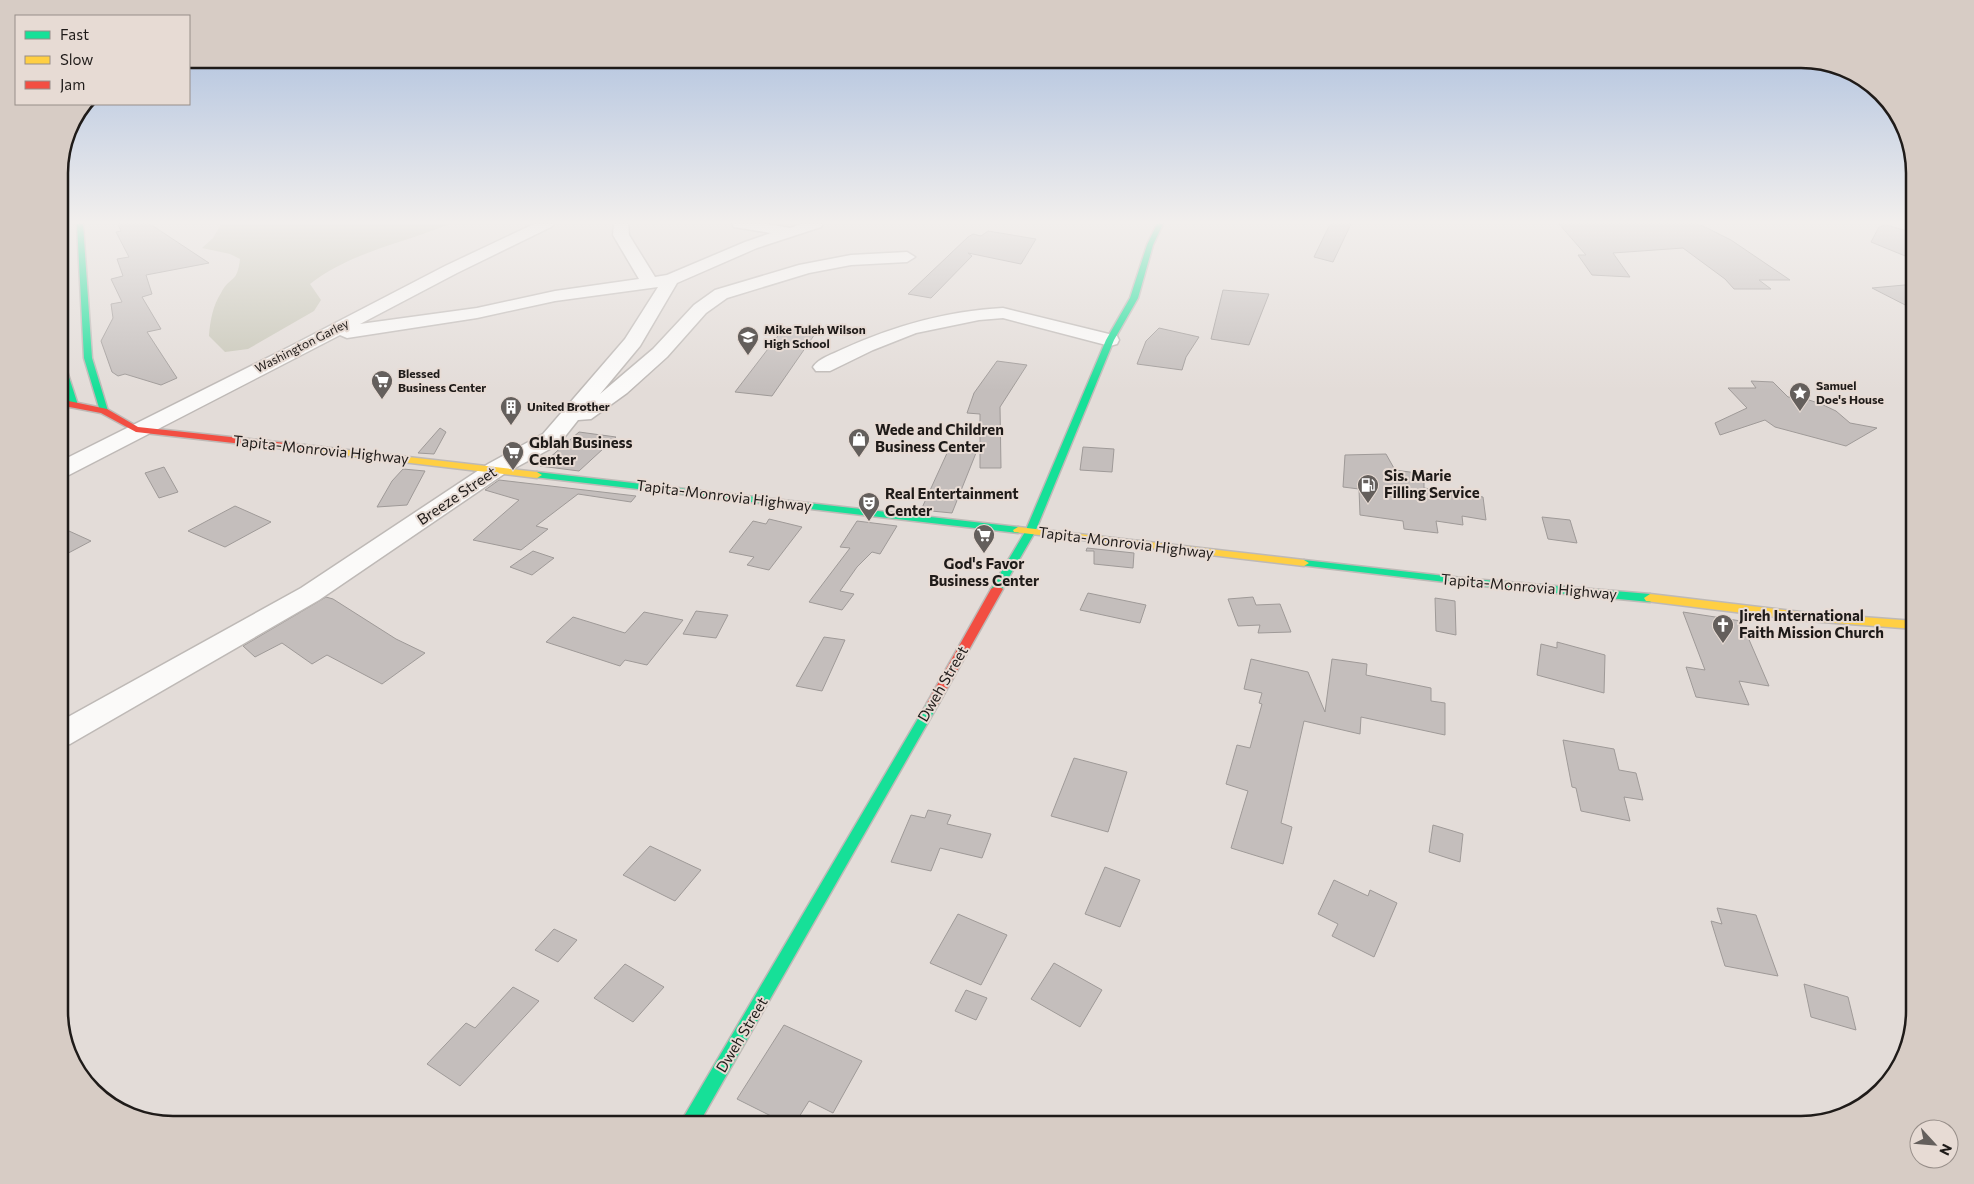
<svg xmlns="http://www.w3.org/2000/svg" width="1974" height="1184" font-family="Commissioner,sans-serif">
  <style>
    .green { fill: #c7c6b7 }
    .building { fill: #c4bebc; stroke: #9f9a98 }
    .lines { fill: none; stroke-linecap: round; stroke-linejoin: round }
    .street-casing { stroke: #beb9b6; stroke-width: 3 }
    .fast-casing { stroke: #beb9b6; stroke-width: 3 }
    .slow-casing { stroke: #beb9b6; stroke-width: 3 }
    .jam-casing { stroke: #beb9b6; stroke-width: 3 }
    .street { fill: #fbfaf9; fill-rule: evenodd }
    .fast { fill: #16e098; fill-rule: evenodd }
    .slow { fill: #ffcf43; fill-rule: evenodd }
    .jam { fill: #f24e42; fill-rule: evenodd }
    .labels { text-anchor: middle; stroke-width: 4; stroke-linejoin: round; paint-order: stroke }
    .far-poi-label { font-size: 12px; font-weight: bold; fill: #1f1b19; stroke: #e7dbd4; text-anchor: start }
    .far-street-label { font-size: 12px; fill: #1f1b19; stroke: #e7dbd4 }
    .poi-label { font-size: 15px; font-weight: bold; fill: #1f1b19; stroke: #e7dbd4; text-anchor: start }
    .street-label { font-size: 15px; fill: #1f1b19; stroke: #e7dbd4 }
    .rim { fill: none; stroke: #1f1b19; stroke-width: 2.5 }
  </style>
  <rect width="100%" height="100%" fill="#e3dcd8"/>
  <path class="green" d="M221 224H450C403 243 351 252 310 284L321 300 314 311 248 349 225 352 209 336C210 321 213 305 221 293 230 275 237 285 240 259L230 254 202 248 213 238Z"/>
  <path class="building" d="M118 224H150L209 263 146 275 152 294 142 297 161 329 147 332 177 378 161 385 125 374 118 376 112 372 101 341 113 318 111 304 122 302 111 279 123 276 117 259 129 257 116 232 121 231Z
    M1330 224H1351L1333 262 1314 257Z
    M1559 224H1699L1731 240 1790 280H1759L1771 289H1734L1725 279 1683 248 1613 253 1630 277 1592 275 1578 255H1586Z
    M1886 225 1915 233V260L1871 242 1879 227Z
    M988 231 1036 239 1021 264 968 253 972 256 931 298 908 294 968 237 973 234 981 236Z
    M1915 284V310L1872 288Z
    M1223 290 1269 294 1249 345 1211 339Z
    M784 328 817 331 772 396 735 392Z
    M1159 328 1199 337 1186 357 1182 370 1137 364 1146 341Z
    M997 361 1027 365 1000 407 1001 468H980V414L967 413 974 393Z
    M1751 381 1773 382 1788 397 1803 398 1821 404 1836 411 1850 423 1877 428 1846 446 1775 427 1765 420 1720 435 1715 423 1747 408 1728 388H1756Z
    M440 428 446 432 434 454 418 453Z
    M579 432 616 437 579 471 540 466Z
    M1083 447 1114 449 1112 472 1080 470Z
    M948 451 976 453 952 513 921 510Z
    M1386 454 1395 470 1424 474V488L1483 497 1486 520 1462 516 1463 525 1436 521 1438 533 1404 529 1403 521 1360 515 1359 489 1343 487 1345 455Z
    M164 467 178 492 159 498 145 473Z
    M403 469 425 471 407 505 377 507 392 481Z
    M499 480 636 496 631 502 578 494 536 526 548 529 521 550 473 540 519 500 485 490Z
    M235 506 271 522 225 547 188 531Z
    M1542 517 1570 520 1577 543 1548 539Z
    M769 519 802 527 769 570 747 565 754 557 729 552 753 521 766 524Z
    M857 521 897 526 880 554 872 552 857 567 840 591 854 594 842 610 809 602 850 548 840 547Z
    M69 531 91 541 59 558V536Z
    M1087 548 1134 553 1133 568 1094 564V551H1086Z
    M533 551 554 558 532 575 510 567Z
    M1088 593 1146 605 1140 623 1080 610Z
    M326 597 333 599 396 639 425 653 382 684 327 655 312 664 282 643 255 657 243 646Z
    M1253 597 1256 605 1280 604 1291 632 1258 633 1260 625 1238 626 1228 599Z
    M1435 598 1455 601 1456 635 1436 631Z
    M696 611 728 615 716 638 683 634Z
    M644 612 683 620 647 665 625 660 620 666 546 642 573 617 625 633Z
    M1683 612 1741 621 1769 686 1739 681 1749 705 1696 697 1686 667 1705 670Z
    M824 637 845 640 822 691 796 686Z
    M1557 642 1605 655 1604 693 1537 675 1541 644 1557 648Z
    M1251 659 1308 672 1325 712 1332 659 1367 664 1366 675 1431 688V701L1445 703V735L1361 717 1360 734 1304 721 1281 823 1292 827 1283 864 1231 848 1248 791 1226 784 1237 745 1250 748 1262 704 1259 703 1262 693 1244 689Z
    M1563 740 1614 749 1619 770 1636 773 1643 800 1624 797 1630 821 1581 811 1576 788 1572 787Z
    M1074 758 1127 772 1108 832 1051 816Z
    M928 810 951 815 947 824 991 834 982 858 940 848 931 871 891 862 911 815 925 818Z
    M1433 825 1463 834 1460 862 1429 852Z
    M650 846 701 870 675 901 623 875Z
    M1105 867 1140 880 1120 927 1085 914Z
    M1334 880 1368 896 1370 890 1397 903 1374 957 1332 936 1338 924 1318 914Z
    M1717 908 1756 915 1778 976 1725 966 1711 921 1722 924Z
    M958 914 1007 935 981 985 930 963Z
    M554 929 577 940 558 962 535 950Z
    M1054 963 1102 990 1080 1027 1031 999Z
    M625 964 664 987 633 1022 594 998Z
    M1804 984 1848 997 1856 1030 1811 1017Z
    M513 987 539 1001 460 1086 427 1064 466 1023 475 1028Z
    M966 990 987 998 976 1020 955 1011Z
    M784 1025 862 1061 833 1113 809 1101 794 1125H789L737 1099Z"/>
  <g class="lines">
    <g class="street-casing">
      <path id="street" d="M534 224H554L551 227 457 273 360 324 477 308 555 291 639 279 613 235 614 224H628L629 235 655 277 667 275 745 242 771 233 734 227 732 224H768L790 228 801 224H823L821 227 757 248 677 283 640 346 600 394 653 349 694 305 715 290 799 265 851 255 907 252 915 257 907 262 851 265 809 273 727 298 706 313 667 357 627 393 591 419 578 420 559 444 504 474 319 600 70 744 59 747V722L301 588 488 464 543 434 625 339 658 287 555 301 477 318 347 338 340 335 67 476 59 478V462L289 347 445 266Z
        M1003 308 1117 336 1119 340 1117 344 1110 346 1003 318 979 320 916 333 873 350 830 371H816L813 367C819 358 833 354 843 349 894 326 946 311 1003 308Z"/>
    </g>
    <g class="fast-casing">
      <path id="fast" d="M59 224H62L63 268 59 270Z
        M77 224H83L92 358 108 411 104 414 100 411 84 358Z
        M1157 224H1163L1153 245 1138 298 1114 340 1035 532 1001 591H993L991 589 1025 532 1106 340 1130 298 1147 245Z
        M59 348 63 350 66 368 78 405 77 407H71L70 405 59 372Z
        M537 472 1018 527 1023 530 1018 533 534 477 532 475 534 473Z
        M1304 560 1471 579 1650 594 1656 598 1650 602 1471 585 1300 565 1299 563Z
        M933 699 937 700 939 703 698 1125H679L929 700Z"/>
    </g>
    <g class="slow-casing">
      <path id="slow" d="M304 445 537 472 542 475 537 478 301 450 299 448Z
        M1018 527 1304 560 1309 563 1304 566 1014 532 1013 530Z
        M1650 594 1809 613 1915 621V629L1809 621 1646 601 1644 598Z"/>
    </g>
    <g class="jam-casing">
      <path id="jam" d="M59 399 107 409 138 427 304 445 309 448 304 451 136 432 101 413 59 405Z
        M997 585 1003 589 939 703 937 706H929L927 703 991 589Z"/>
    </g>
    <use href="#street" class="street"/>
    <use href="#fast" class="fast"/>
    <use href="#slow" class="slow"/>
    <use href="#jam" class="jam"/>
  </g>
  <linearGradient id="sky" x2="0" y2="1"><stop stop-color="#a4badc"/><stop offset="0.57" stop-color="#f2efed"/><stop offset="1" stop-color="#f2efed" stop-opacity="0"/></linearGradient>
  <rect width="1974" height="390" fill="url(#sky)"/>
  <defs>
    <g id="school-pin" transform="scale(1.125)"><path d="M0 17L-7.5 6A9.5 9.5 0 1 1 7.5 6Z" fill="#645f5c" stroke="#e7dbd4"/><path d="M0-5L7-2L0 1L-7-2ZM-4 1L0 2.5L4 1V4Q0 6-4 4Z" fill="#fff"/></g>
    <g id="supermarket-pin" transform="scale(1.125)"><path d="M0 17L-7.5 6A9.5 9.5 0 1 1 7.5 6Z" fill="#645f5c" stroke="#e7dbd4"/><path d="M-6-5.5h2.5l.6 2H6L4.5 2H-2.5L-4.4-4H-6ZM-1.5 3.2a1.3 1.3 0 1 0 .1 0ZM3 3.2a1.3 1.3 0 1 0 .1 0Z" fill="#fff"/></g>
    <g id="sight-pin" transform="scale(1.125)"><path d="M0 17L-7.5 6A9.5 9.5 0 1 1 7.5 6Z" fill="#645f5c" stroke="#e7dbd4"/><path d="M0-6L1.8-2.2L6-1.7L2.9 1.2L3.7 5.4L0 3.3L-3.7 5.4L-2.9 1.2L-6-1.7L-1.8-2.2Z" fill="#fff"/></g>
    <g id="building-pin" transform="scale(1.125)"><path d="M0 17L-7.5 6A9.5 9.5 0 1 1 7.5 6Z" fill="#645f5c" stroke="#e7dbd4"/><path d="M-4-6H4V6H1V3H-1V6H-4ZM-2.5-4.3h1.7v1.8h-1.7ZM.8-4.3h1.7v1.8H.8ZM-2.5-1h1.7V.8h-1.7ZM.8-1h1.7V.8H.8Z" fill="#fff"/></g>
    <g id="shop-pin" transform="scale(1.125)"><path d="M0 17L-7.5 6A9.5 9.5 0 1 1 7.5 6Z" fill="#645f5c" stroke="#e7dbd4"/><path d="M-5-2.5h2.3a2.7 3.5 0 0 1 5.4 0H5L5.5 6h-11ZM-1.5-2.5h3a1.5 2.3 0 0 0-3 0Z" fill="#fff"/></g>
    <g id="fuel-pin" transform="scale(1.125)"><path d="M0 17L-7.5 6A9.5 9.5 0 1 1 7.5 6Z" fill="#645f5c" stroke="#e7dbd4"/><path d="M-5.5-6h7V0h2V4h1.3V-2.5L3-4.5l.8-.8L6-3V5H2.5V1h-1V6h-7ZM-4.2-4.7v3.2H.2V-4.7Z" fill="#fff"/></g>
    <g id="theatre-pin" transform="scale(1.125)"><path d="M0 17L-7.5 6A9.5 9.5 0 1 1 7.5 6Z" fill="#645f5c" stroke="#e7dbd4"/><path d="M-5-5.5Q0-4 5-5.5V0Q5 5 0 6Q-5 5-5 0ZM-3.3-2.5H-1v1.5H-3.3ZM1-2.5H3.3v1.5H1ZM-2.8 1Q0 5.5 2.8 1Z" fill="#fff"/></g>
    <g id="church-pin" transform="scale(1.125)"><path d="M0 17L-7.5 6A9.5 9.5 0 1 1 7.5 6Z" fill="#645f5c" stroke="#e7dbd4"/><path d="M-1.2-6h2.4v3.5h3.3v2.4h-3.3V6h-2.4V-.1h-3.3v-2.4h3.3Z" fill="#fff"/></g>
  </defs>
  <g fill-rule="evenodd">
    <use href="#school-pin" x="748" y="337"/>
    <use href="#supermarket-pin" x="382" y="381"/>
    <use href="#sight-pin" x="1800" y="393"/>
    <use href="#building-pin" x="511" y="407"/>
    <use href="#shop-pin" x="859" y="439"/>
    <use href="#supermarket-pin" x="513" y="452"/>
    <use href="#fuel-pin" x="1368" y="485"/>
    <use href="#theatre-pin" x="869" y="503"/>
    <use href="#supermarket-pin" x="984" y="535"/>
    <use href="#church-pin" x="1723" y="625"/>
  </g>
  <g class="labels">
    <g class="far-poi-label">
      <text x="764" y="334">Mike Tuleh Wilson<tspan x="764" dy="14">High School</tspan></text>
      <text x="398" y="378">Blessed<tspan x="398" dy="14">Business Center</tspan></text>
      <text x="1816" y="390">Samuel<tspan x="1816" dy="14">Doe's House</tspan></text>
      <text x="527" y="411">United Brother</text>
    </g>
    <g class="far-street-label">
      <text transform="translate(302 346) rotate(-27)" y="4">Washington Garley</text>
    </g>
    <g class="poi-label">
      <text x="875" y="435">Wede and Children<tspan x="875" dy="17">Business Center</tspan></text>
      <text x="529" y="448">Gblah Business<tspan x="529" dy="17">Center</tspan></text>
      <text x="1384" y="481">Sis. Marie<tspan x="1384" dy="17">Filling Service</tspan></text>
      <text x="885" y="499">Real Entertainment<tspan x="885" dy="17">Center</tspan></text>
      <text x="984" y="569" text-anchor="middle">God's Favor<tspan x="984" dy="17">Business Center</tspan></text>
      <text x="1739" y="621">Jireh International<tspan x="1739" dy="17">Faith Mission Church</tspan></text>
    </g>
    <g class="street-label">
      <text transform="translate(321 450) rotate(6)" y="5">Tapita-Monrovia Highway</text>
      <text transform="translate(457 496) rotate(-34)" y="5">Breeze Street</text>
      <text transform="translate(724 496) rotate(7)" y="5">Tapita-Monrovia Highway</text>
      <text transform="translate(1126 543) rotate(7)" y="5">Tapita-Monrovia Highway</text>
      <text transform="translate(1529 587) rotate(5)" y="5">Tapita-Monrovia Highway</text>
      <text transform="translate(943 684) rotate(-60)" y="5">Dweh Street</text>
      <text transform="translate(742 1035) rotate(-59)" y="5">Dweh Street</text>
    </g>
  </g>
  <path d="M0 0H1974V1184H0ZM173 68H1801A105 105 0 0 1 1906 173V1011A105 105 0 0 1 1801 1116H173A105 105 0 0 1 68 1011V173A105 105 0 0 1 173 68Z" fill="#d7ccc5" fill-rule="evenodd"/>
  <path class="rim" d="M173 68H1801A105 105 0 0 1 1906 173V1011A105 105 0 0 1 1801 1116H173A105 105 0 0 1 68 1011V173A105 105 0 0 1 173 68Z"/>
  <rect x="15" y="15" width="175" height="90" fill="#e7dbd4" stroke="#978e89"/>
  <rect x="25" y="31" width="25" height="8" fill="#16e098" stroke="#978e89"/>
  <text x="60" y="40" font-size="15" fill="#1f1b19">Fast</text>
  <rect x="25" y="56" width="25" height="8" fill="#ffcf43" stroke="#978e89"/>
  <text x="60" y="65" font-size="15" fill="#1f1b19">Slow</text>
  <rect x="25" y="81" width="25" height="8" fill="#f24e42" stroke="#978e89"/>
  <text x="60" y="90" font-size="15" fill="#1f1b19">Jam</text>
  <g transform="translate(1934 1144) rotate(116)"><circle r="24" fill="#e7dbd4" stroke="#978e89"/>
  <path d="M0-4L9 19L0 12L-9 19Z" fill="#645f5c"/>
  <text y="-8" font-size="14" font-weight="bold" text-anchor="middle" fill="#1f1b19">N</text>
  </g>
</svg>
